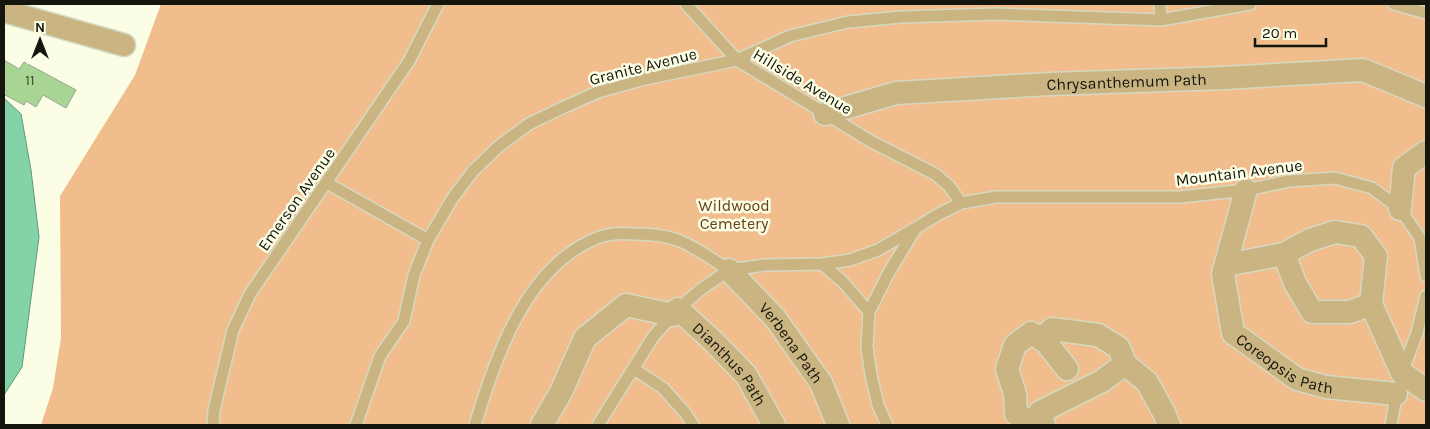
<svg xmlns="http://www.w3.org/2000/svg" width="1430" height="429" font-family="Karla,sans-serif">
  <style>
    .green { fill: #f1bd8c }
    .water { fill: #84d2a8; stroke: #629979 }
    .building { fill: #a9d594; stroke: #97a591 }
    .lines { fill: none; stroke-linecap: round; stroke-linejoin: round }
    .lane-casing { stroke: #d6d9c2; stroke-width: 14 }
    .street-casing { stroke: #d6d9c2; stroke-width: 25 }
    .lane { stroke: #cab582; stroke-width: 11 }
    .street { stroke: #cab582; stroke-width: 22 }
    .labels { text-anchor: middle; stroke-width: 5; stroke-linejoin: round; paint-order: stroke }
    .number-label { font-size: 14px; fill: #39452e }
    .street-label { font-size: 16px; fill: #14150c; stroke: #fbfee5 }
    .park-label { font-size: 16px; fill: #684118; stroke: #fbfee5 }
  </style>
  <rect width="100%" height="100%" fill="#fbfee5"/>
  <path class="green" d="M161 4H1426V425H41L53 388 61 338 60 196 135 75Z"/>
  <path class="water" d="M4 98 21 114 31 170 39 237 22 367 4 395Z"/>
  <path class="building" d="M4 60 19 69 24 62 76 90 66 108 43 95 36 107 26 101 24 105 5 95 7 92 4 90Z"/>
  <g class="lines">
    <g class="lane-casing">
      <path id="lane" d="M686 4 737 60 872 142 935 174 949 186 961 203
        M1160 4 1161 20
        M1394 4 1426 13
        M327 183 428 240
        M822 264 843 282 869 312
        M634 369 663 388 686 414 693 425
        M1403 370 1417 333 1426 296
        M213 425 214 410 233 330 250 294 409 61 438 4
        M356 425 380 356 404 321 414 275 428 240 452 199 473 171 499 146 529 124 562 108 598 92 645 79 737 60 790 36 848 22 901 17 996 14 1161 20 1250 4
        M475 425C496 357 525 267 597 238 609 233 623 233 635 234 649 234 666 235 680 241 697 248 713 260 729 270
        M598 425 653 337 678 309 700 290 729 270 765 265 822 264 850 260 878 250 914 229
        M887 425 878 405 871 375 867 347 869 312 888 274 916 228 939 214 961 203 996 197H1180L1246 190 1289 181 1335 178 1372 188 1400 209 1420 238 1426 276
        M1391 425 1397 390"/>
    </g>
    <g class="street-casing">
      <g id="street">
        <path d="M4 11 124 45"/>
        <path id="s1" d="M825 114 896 93 1050 84 1224 78 1363 70 1426 96"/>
        <path id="s2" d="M1246 190 1223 274 1233 333 1297 379 1326 387 1396 394"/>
        <path d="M1400 209 1404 168 1426 152"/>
        <path d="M1284 254 1310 240 1335 232 1361 236 1376 256 1371 304"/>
        <path d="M1226 265 1284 254 1295 283 1312 312H1350L1371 304 1402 373 1426 390"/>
        <path id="s3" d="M729 270 775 318 821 383 838 425"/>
        <path id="s4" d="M678 309 713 341 746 375 774 425"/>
        <path d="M1042 339 1052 329 1098 335 1119 348 1125 364 1147 382 1164 413 1169 425"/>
        <path d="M542 425 561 392 585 338 626 305 673 315"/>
        <path d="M1037 425 1016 414 1015 394 1007 369 1015 345 1031 333 1046 342 1067 369"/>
        <path d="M1044 425 1040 412 1102 381 1125 364"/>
      </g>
    </g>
    <use href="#lane" class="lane"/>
    <use href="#street" class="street"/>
  </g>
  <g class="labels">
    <g class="number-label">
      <text x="30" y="85">11</text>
    </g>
    <g class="street-label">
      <text transform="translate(643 66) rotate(-14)" y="6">Granite Avenue</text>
      <text transform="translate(803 81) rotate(31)" y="6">Hillside Avenue</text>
      <text dy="6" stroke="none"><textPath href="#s1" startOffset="305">Chrysanthemum Path</textPath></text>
      <text transform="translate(1239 172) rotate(-7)" y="6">Mountain Avenue</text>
      <text transform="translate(296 199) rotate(-55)" y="6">Emerson Avenue</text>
      <text dy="6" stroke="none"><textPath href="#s3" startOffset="96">Verbena Path</textPath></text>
      <text dy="6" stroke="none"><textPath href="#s2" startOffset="208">Coreopsis Path</textPath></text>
      <text dy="6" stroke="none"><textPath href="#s4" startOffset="76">Dianthus Path</textPath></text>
    </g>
    <g class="park-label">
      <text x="734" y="211">Wildwood<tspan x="734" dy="18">Cemetery</tspan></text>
    </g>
  </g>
  <rect width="1430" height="429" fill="none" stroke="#14150c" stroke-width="10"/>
  <g transform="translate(40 40)" stroke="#fbfee5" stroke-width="4" paint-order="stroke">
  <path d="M0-4L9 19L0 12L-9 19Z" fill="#14150c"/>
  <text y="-8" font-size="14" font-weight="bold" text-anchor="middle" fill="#14150c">N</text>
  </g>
  <path d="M1255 38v8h71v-8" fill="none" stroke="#14150c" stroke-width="2.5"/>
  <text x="1262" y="38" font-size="15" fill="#14150c" stroke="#fbfee5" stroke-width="4" paint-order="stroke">20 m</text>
</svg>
